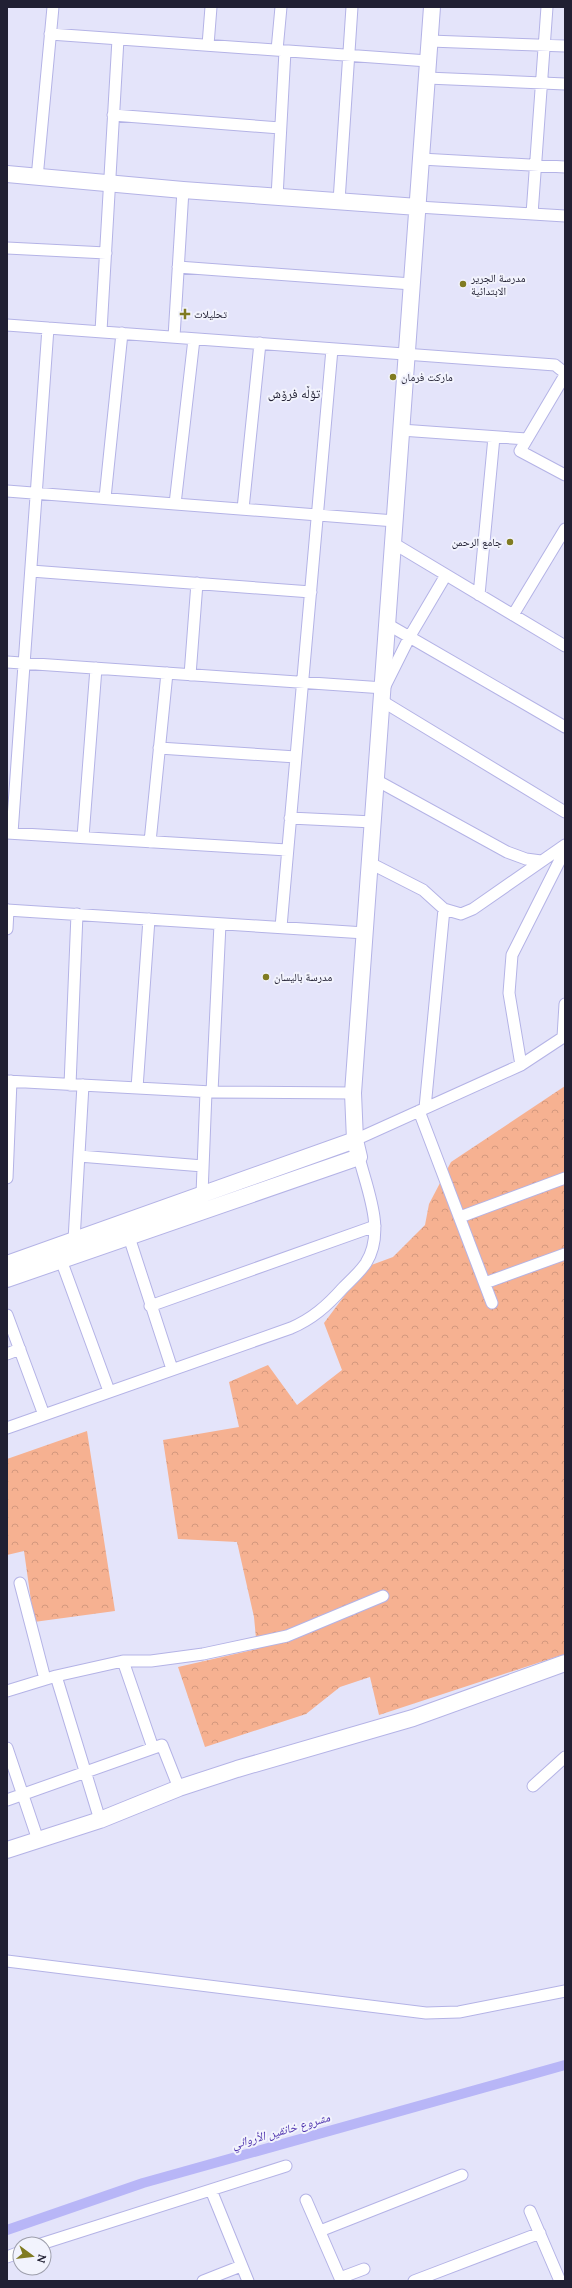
<svg xmlns="http://www.w3.org/2000/svg" width="572" height="2288" font-family="Lora,'Noto Naskh Arabic',serif">
  <style>
    .forest { fill: url(#forest-crowns) }
    .lines { fill: none; stroke-linecap: round; stroke-linejoin: round }
    .canal { stroke: #b8b6f7; stroke-width: 10 }
    .street-casing { stroke: #b4b3e6; stroke-width: 13 }
    .secondary-casing { stroke: #b4b3e6; stroke-width: 18 }
    .street { stroke: #fff; stroke-width: 11 }
    .secondary { stroke: #fff; stroke-width: 16 }
    .poi-dot { fill: #807b21; stroke: #f2f3fd; stroke-width: 1.5 }
    .labels { text-anchor: middle; stroke-width: 4; stroke-linejoin: round; paint-order: stroke }
    .poi-label { font-size: 11px; fill: #212033; stroke: #f2f3fd; text-anchor: start }
    .water-label { font-size: 12px; font-style: italic; fill: #4e33ae; stroke: #f2f3fd }
    .quarter-label { font-size: 13px; fill: #212033; stroke: #f2f3fd }
  </style>
  <defs>
    <pattern id="forest-crowns" width="20" height="18" patternUnits="userSpaceOnUse"><rect width="20" height="18" fill="#f6b191"/><path d="M2 6a3 3 0 1 1 6 0M12 15a3 3 0 1 1 6 0" fill="none" stroke="#d3987e"/></pattern>
  </defs>
  <rect width="100%" height="100%" fill="#e4e4fa"/>
  <path class="forest" d="M565 1086V1654L379 1715 370 1677 340 1687 306 1714 205 1747 178 1667 257 1649 254 1617 237 1542 178 1539 163 1440 239 1427 229 1382 268 1365 297 1405 342 1370 324 1323 366 1267 393 1257 425 1225 429 1204 451 1162Z
    M87 1431 115 1611 34 1622 24 1551 7 1555V1459Z"/>
  <g class="lines">
    <path class="canal" d="M7 2230 143 2183 565 2065"/>
    <g class="street-casing">
      <path id="street" d="M50 34 428 61
        M430 41 565 46
        M208 45 211 7
        M277 50 281 7
        M427 78 565 84
        M113 115 280 128
        M421 159 565 167
        M37 178 53 7
        M277 197 285 51
        M339 201 352 7
        M418 207 565 216
        M532 214 547 7
        M7 248 106 253
        M178 267 412 284
        M7 325 555 365 565 373
        M101 331 118 39
        M174 337 183 190
        M565 375 520 451 565 475
        M401 430 527 439
        M7 491 395 521
        M105 498 122 333
        M175 504 194 339
        M243 509 260 343
        M393 543 565 646
        M31 571 311 592
        M479 595 494 437
        M513 615 565 529
        M387 624 565 727
        M7 662 384 688 410 636 446 575
        M190 675 197 583
        M382 701 565 812
        M159 748 296 757
        M376 780 507 852 526 859 541 861
        M290 818 373 822
        M7 833 287 850
        M12 833 48 328
        M83 837 96 668
        M150 842 167 673
        M370 863 423 890 444 909 461 914 473 909 565 845
        M7 910 365 933
        M281 927 332 349
        M7 929 8 910
        M563 1037 565 1004
        M521 1065 509 993 512 955 565 850
        M7 1081 212 1092 353 1093
        M70 1085 77 914
        M137 1088 149 919
        M212 1092 220 924
        M425 1108 444 909
        M419 1111 492 1303
        M355 1140 521 1065 565 1036
        M79 1156 203 1166
        M7 1178 11 1081
        M202 1194 206 1092
        M460 1217 565 1178
        M129 1237 172 1369
        M74 1240 83 1085
        M61 1260 109 1391
        M485 1283 565 1254
        M150 1306 375 1226
        M7 1315 44 1415
        M7 1354 20 1349
        M7 1428 291 1328C312 1319 327 1306 343 1288 351 1280 360 1272 366 1263 386 1231 367 1190 359 1157
        M20 1583 45 1679
        M123 1661 153 1748
        M56 1676 100 1820
        M7 1691 56 1676 123 1661H151L203 1654 287 1636 383 1596
        M7 1748 38 1840
        M533 1786 565 1757
        M7 1800 162 1745 179 1788
        M7 1961 426 2013 459 2012 565 1991
        M211 2190 248 2281
        M306 2200 340 2278 364 2269
        M530 2211 560 2281
        M320 2231 462 2175
        M41 2244 286 2166
        M7 2257 20 2252
        M203 2281 241 2266
        M414 2281 540 2233"/>
    </g>
    <g class="secondary-casing">
      <path id="secondary" d="M7 174 183 190 418 207
        M7 1264 355 1140
        M7 1279 359 1157 355 1140 353 1093 432 7
        M7 1850 100 1820 179 1788 237 1769 413 1718 565 1663"/>
    </g>
    <use href="#street" class="street"/>
    <use href="#secondary" class="secondary"/>
  </g>
  <g class="poi-dot">
    <circle cx="463" cy="284" r="4"/>
    <path d="M183 308h4v4h4v4h-4v4h-4v-4h-4v-4h4z"/>
    <circle cx="393" cy="377" r="4"/>
    <circle cx="510" cy="542" r="4"/>
    <circle cx="266" cy="977" r="4"/>
  </g>
  <g class="labels">
    <g class="poi-label">
      <text x="471" y="282">مدرسة الجرير<tspan x="471" dy="13">الابتدائية</tspan></text>
      <text x="194" y="318">تحلیلات</text>
      <text x="401" y="381">مارکت فرمان</text>
      <text x="502" y="546" text-anchor="end">جامع الرحمن</text>
      <text x="274" y="981">مدرسة بالیسان</text>
    </g>
    <g class="water-label">
      <text transform="translate(281 2131) rotate(-16)" y="4">مشروع خانقين الأروائي</text>
    </g>
    <g class="quarter-label">
      <text x="294" y="398">تۆڵە فرۆش</text>
    </g>
  </g>
  <rect width="572" height="2288" fill="none" stroke="#212033" stroke-width="16"/>
  <g transform="translate(32 2256) rotate(105)"><circle r="19" fill="#f2f3fd" stroke="#9e9fac"/>
  <path d="M0-3L7 15L0 10L-7 15Z" fill="#807b21"/>
  <text y="-6" font-size="11" font-weight="bold" text-anchor="middle" fill="#212033">N</text>
  </g>
</svg>
